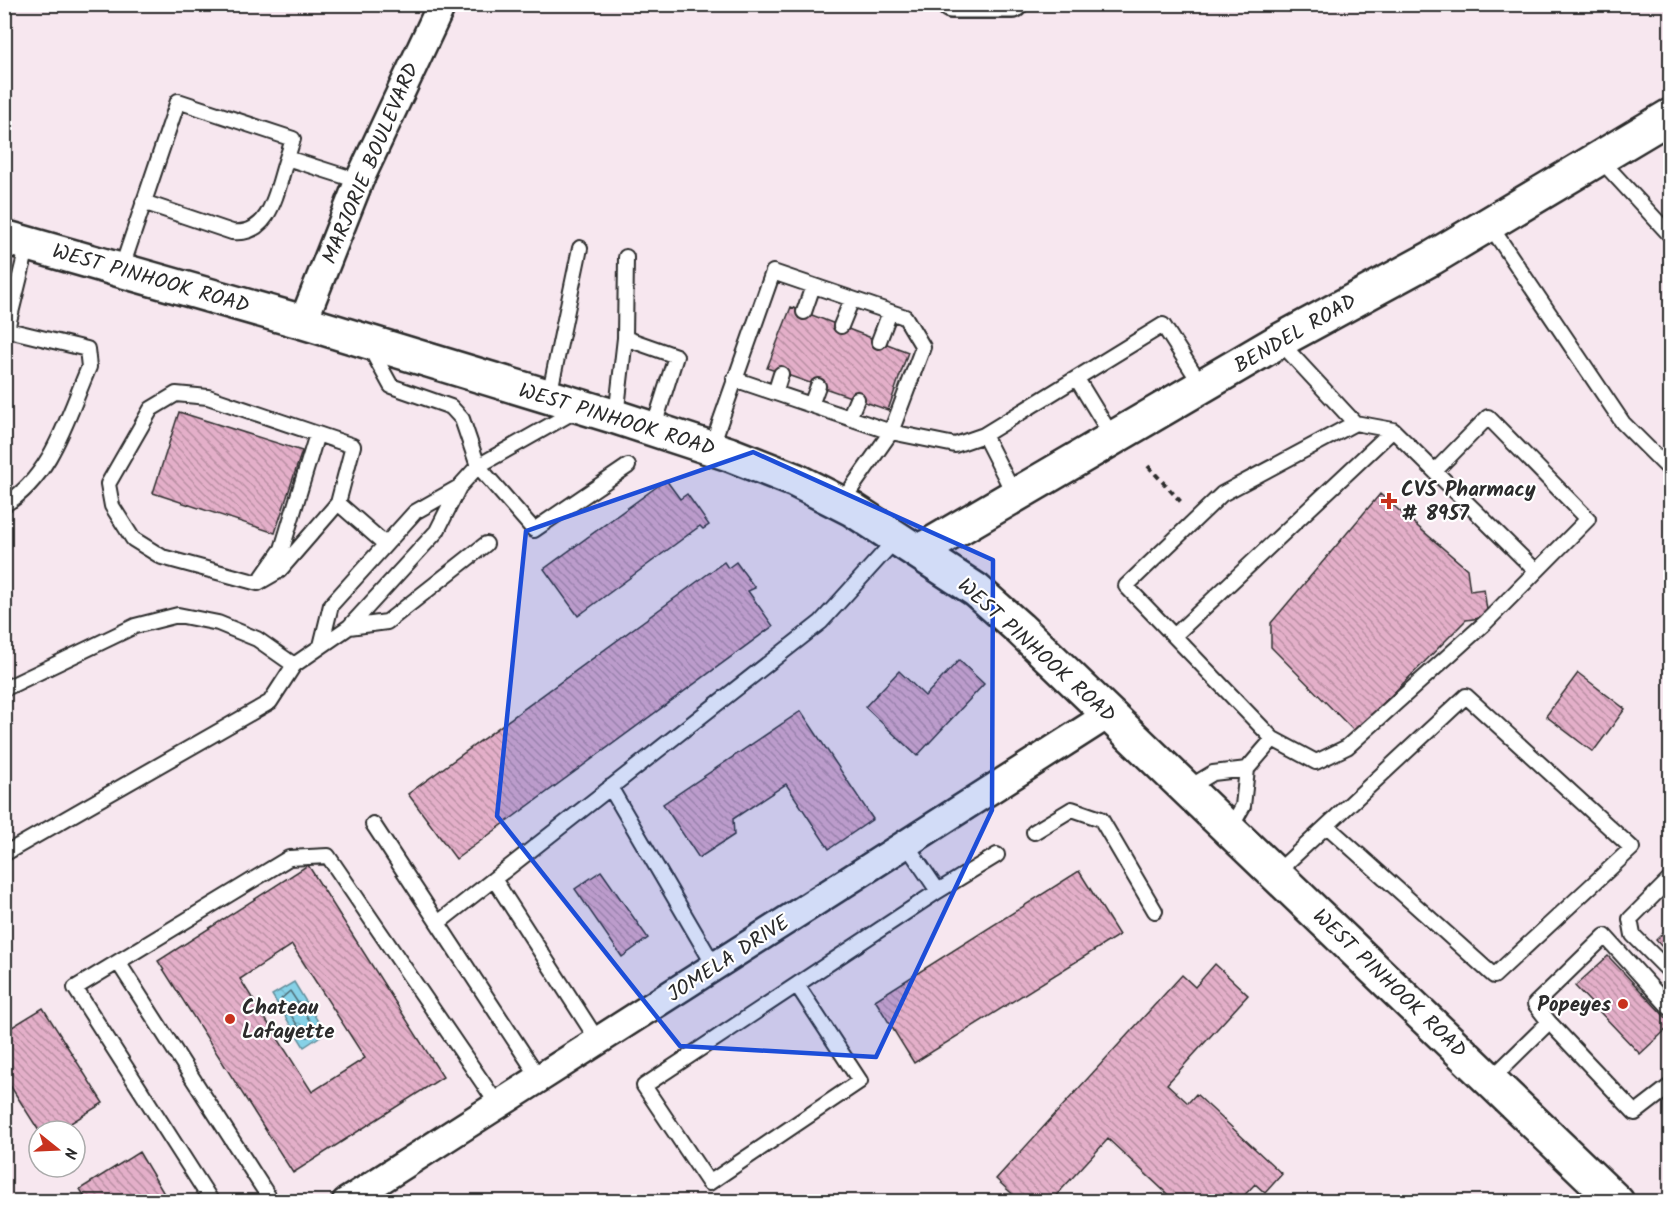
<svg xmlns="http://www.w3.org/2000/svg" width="1675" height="1206" font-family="Kalam,sans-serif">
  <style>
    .water { fill: url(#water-ripples); stroke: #628f9c; stroke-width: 1.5 }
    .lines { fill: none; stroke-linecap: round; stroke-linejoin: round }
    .shore { stroke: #4f6d76; stroke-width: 1.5 }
    .building { fill: url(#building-back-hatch); stroke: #2b2b2b; stroke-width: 1.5; fill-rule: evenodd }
    .service-casing { stroke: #2b2b2b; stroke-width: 18 }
    .minor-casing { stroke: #2b2b2b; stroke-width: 32 }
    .tertiary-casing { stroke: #2b2b2b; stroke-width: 38 }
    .secondary-casing { stroke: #2b2b2b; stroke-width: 38 }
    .path { stroke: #2b2b2b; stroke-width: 4; stroke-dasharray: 6 4.5; stroke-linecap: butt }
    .service { stroke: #fff; stroke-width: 14 }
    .minor { stroke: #fff; stroke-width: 27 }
    .tertiary { stroke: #fff; stroke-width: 33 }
    .secondary { stroke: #fff; stroke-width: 33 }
    .marked { fill: #1d4ed8; fill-opacity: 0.2; stroke: #1d4ed8; stroke-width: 4.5; stroke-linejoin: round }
    .poi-dot { fill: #c8321e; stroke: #fff; stroke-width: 2 }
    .labels { text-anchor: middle; stroke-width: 4.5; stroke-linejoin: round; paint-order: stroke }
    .street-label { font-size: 21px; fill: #2b2b2b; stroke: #fff }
    .poi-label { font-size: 21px; font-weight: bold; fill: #2b2b2b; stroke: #fff; text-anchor: start }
  </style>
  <defs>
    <pattern id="water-ripples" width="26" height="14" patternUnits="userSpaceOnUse" patternTransform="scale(1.5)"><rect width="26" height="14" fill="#86d1e7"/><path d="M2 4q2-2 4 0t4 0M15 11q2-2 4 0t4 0" fill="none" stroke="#74b4c6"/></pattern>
    <pattern id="building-back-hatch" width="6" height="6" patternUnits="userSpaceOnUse" patternTransform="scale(1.5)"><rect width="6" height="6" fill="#e4afc9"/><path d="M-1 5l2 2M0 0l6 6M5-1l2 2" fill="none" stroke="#b98fa3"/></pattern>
  </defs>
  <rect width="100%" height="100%" fill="#f7e7ef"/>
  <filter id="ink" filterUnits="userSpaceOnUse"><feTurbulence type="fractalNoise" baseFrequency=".0167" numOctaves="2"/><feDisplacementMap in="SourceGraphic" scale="12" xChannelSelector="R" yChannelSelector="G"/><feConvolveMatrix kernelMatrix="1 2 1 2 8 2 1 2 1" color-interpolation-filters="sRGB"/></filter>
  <g filter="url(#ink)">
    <path class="water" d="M294 982 325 1033 304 1047 272 995Z"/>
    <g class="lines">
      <path class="shore" d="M290 991 316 1030 308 1037 304 1036 281 999Z"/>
    </g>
    <path class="building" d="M791 307 908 352 888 410 767 368Z
      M179 412 302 451 275 533 153 493Z
      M666 480 680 499 687 494 709 525 703 529 700 526 578 616 544 569Z
      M1380 494 1467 569 1470 591 1484 589 1488 617 1466 620 1355 732 1271 647V623Z
      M724 562 728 568 736 562 755 588 748 591 773 626 456 859 408 794Z
      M959 660 984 684 917 756 865 707 899 671 925 696Z
      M1578 673 1625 709 1593 752 1546 716Z
      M801 711 873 819 829 849 786 784 733 819 734 835 699 858 663 804Z
      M308 865 443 1077 293 1173 158 961ZM292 945 365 1058 312 1092 240 979Z
      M601 871 648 938 622 957 575 889Z
      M1079 871 1119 935 914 1063 875 1000Z
      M1670 926V956L1656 940Z
      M1608 956 1670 1022V1026L1640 1054 1575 986Z
      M1215 964 1248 995 1167 1084 1188 1103 1196 1094 1282 1174 1265 1193 1255 1184 1239 1201 1230 1193 1222 1202H1176L1108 1139 1050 1202H1021L996 1179 1182 975 1195 987Z
      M43 1008 103 1103 58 1131H39L4 1076V1032Z
      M139 1152 169 1202H88L80 1189Z"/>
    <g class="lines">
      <g class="service-casing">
        <path id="service" d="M1599 158 1670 235
          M143 202 232 232C272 237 277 187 287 158
          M1489 224 1623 423 1670 470
          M121 270 178 101 293 139 287 158 359 181
          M804 312 813 286
          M841 326 852 299
          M4 329 87 349 89 367C68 415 52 477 4 505
          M7 329 28 244
          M625 338 676 356 653 429
          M879 341 890 312
          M1279 341 1355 423 1393 430 1536 571
          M369 346 391 386 451 407 462 419 478 466 534 530 628 466
          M734 379 891 432 955 445 984 435 1163 325 1202 386
          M1077 379 1113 438
          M775 393 781 374
          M549 396 580 248
          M811 405 818 386
          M616 417 625 338 626 257
          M849 418 857 399
          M1355 423 1222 494 1126 586 1273 739 1316 762 1347 747 1486 622 1588 519 1488 417 1435 471
          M984 435 1015 496
          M711 448 773 272 905 317 923 347 891 432 841 503
          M338 503 353 446 208 397 176 394 151 409 108 484 112 506 133 539 162 557 258 583 279 571 338 503 385 544
          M261 579 282 549 317 434
          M349 627 387 622 486 544
          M1174 636 1393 430
          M321 646 331 605 415 512 459 487
          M4 689 135 626 178 615 218 623 257 639 294 665
          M610 787 715 967
          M1188 788 1213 773 1247 769
          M373 824 540 1079
          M1230 829 1243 806 1247 769 1273 739
          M1034 832 1072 809 1101 819 1155 911
          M906 844 938 891 997 855
          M4 854 270 702 294 665 349 627 437 531 459 487 478 466 577 410
          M1276 873 1466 696 1632 848 1494 976 1327 826
          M494 879 598 1041
          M1670 879 1630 919 1633 935 1670 972
          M438 923 821 622 897 538
          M118 962 272 1202
          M797 985 860 1081 709 1183 644 1086 938 891
          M1549 1022 1535 1004 1605 936 1670 1008
          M1491 1079 1549 1022 1635 1113 1670 1086
          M212 1202 75 988 289 858 328 856 498 1105"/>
      </g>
      <g class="minor-casing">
        <path id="minor" d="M951 4H1013
          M303 322 359 181 442 4
          M346 1202 1109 714"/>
      </g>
      <g class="tertiary-casing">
        <path id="tertiary" d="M920 551 1279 341 1432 258 1670 116"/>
      </g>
      <g class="secondary-casing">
        <path id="secondary" d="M4 237 303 322 616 417 729 454 795 480 852 509 976 590 1019 628 1617 1202"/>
      </g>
      <path class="path" d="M1148 466 1182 503"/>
      <use href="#service" class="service"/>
      <use href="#minor" class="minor"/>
      <use href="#tertiary" class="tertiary"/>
      <use href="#secondary" class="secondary"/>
    </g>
  </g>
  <path class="marked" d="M753 452 993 560 992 810 876 1057 680 1046 497 816 526 531Z"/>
  <g class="poi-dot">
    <path d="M1386 492h6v6h6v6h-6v6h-6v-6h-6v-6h6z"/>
    <circle cx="1623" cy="1004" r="6"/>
    <circle cx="230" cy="1019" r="6"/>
  </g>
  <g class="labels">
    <g class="street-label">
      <text transform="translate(370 163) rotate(-67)" y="7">MARJORIE BOULEVARD</text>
      <text transform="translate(151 278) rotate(16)" y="7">WEST PINHOOK ROAD</text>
      <text transform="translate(1295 333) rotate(-30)" y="7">BENDEL ROAD</text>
      <text transform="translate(617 419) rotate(17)" y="7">WEST PINHOOK ROAD</text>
      <text transform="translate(1037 650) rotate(42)" y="7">WEST PINHOOK ROAD</text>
      <text transform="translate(728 958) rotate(-33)" y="7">JOMELA DRIVE</text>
      <text transform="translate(1390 983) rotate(44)" y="7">WEST PINHOOK ROAD</text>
    </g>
    <g class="poi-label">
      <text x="1401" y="496">CVS Pharmacy<tspan x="1401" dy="24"># 8957</tspan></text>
      <text x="1611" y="1011" text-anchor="end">Popeyes</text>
      <text x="242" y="1014">Chateau<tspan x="242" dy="24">Lafayette</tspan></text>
    </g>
  </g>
  <rect width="1675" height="1206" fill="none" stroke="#fff" stroke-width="24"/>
  <rect x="12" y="12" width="1651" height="1182" fill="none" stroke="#2b2b2b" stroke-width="2" filter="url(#ink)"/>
  <g transform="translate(57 1149) rotate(108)"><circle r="28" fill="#ffffff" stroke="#aaaaaa" stroke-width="1.5"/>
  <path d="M0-4.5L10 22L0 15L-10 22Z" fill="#c8321e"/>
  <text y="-9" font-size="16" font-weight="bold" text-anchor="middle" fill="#2b2b2b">N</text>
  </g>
</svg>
